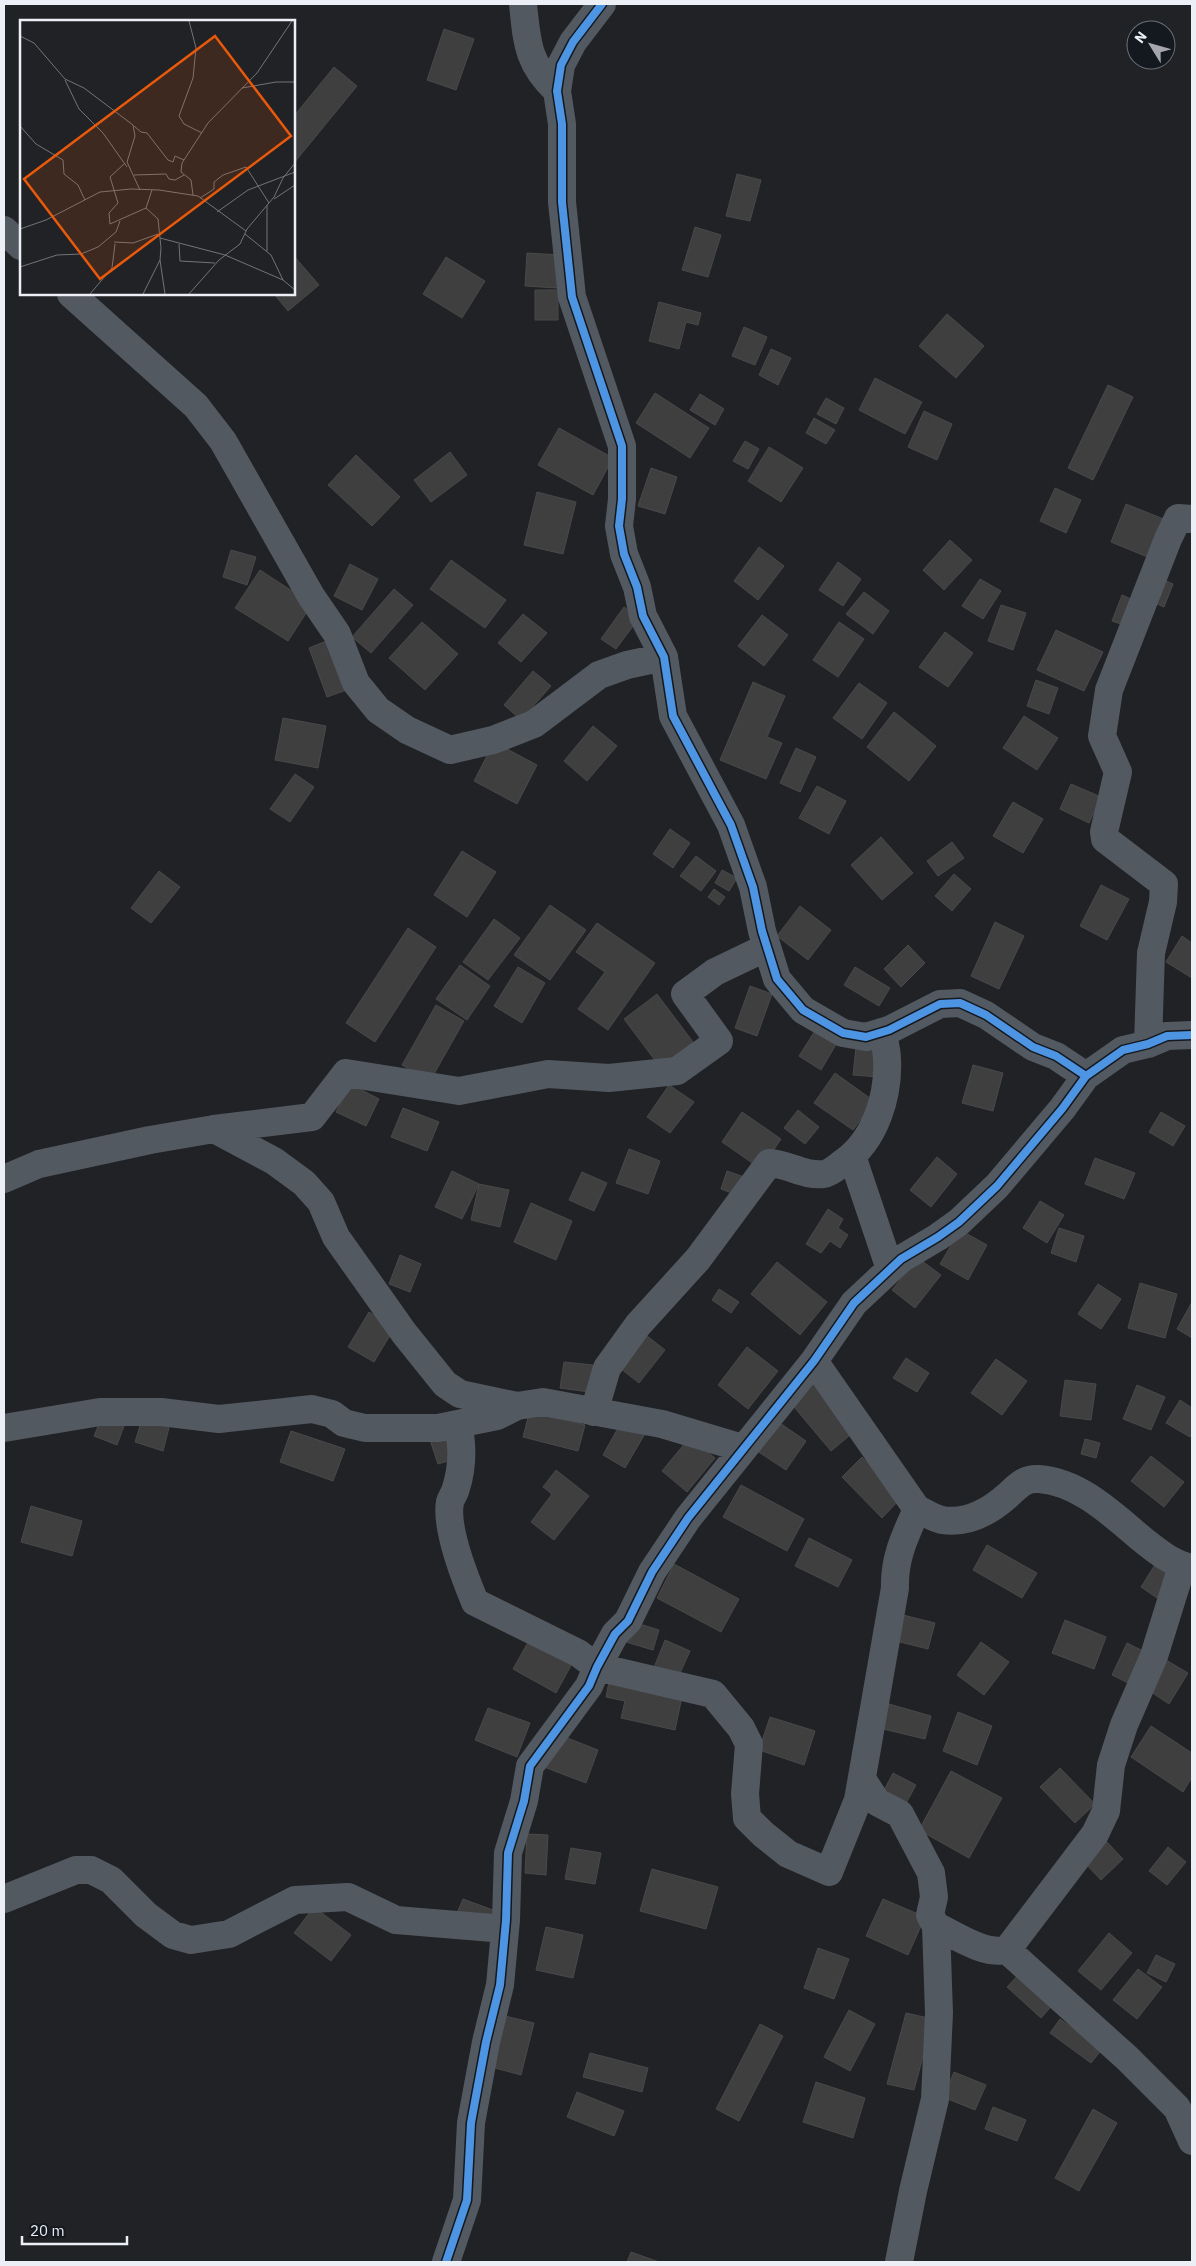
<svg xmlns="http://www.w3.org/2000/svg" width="1196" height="2266" font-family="'IBM Plex Sans',sans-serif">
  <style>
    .building { fill: #3f3f40; stroke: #494949 }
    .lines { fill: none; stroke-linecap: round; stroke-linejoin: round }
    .street { stroke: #535961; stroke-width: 28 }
    .cycleway-casing { stroke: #14181f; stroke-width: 11 }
    .cycleway { stroke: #4d94e3; stroke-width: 8 }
    .inset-road { fill: none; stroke: #727478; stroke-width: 1 }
    .view { fill: #e8590c; fill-opacity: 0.15; stroke: #e8590c; stroke-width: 2.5 }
    .inset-edge { fill: none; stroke: #eceff5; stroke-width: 2.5 }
  </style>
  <rect width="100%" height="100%" fill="#202225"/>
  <path class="building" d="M444 29 474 39 456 90 427 80Z
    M334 67 357 86 294 163V116Z
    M737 174 761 180 750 221 726 216Z
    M695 227 721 235 708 277 682 270Z
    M527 253 560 255 557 288 525 286Z
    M294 256 319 285 288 311 274 294H294Z
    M446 257 485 281 462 318 423 294Z
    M535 290H558V320H535Z
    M659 302 701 313 698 325 686 322 679 349 649 341Z
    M947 314 984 346 956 378 919 346Z
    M744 327 767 337 755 365 732 356Z
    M771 349 791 358 778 385 759 375Z
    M875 378 922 402 905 434 859 410Z
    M1108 385 1133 397 1093 480 1068 468Z
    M655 393 709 428 690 458 636 423Z
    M700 394 724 409 715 425 690 410Z
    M826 398 844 408 836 424 817 414Z
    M924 411 952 424 937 460 908 447Z
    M814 418 835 430 826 444 806 433Z
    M559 428 613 458 593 495 538 465Z
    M745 441 759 449 748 469 733 461Z
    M769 447 803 468 781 502 748 481Z
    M450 452 467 475 431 502 414 480Z
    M356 455 400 497 372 526 328 485Z
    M651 468 677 477 665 514 638 506Z
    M1055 488 1081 500 1066 533 1040 521Z
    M537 492 576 502 563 554 524 545Z
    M1126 504 1166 520 1150 558 1111 542Z
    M950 540 972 560 944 590 923 570Z
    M759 547 784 566 758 600 734 581Z
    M231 550 256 557 247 585 223 577Z
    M451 560 506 600 485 628 430 589Z
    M838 562 861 579 843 606 819 590Z
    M350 564 378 579 362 610 334 596Z
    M260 570 312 604 288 641 235 608Z
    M980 579 1001 591 983 619 962 606Z
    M1162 579 1173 584 1164 607 1153 602Z
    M394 589 413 605 371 653 352 637Z
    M864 592 889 611 873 634 846 614Z
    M1122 595 1133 600 1124 625 1112 621Z
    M1001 605 1026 613 1013 650 988 641Z
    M624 607 639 618 616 649 601 639Z
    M523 614 547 633 521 662 498 643Z
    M762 615 788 635 764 666 738 646Z
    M422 622 458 654 425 690 389 658Z
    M839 622 864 639 838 677 813 660Z
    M1056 630 1103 652 1084 691 1037 670Z
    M945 632 973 653 948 687 919 667Z
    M334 638 352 688 327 697 309 648Z
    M533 671 551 686 521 720 504 705Z
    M1036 680 1058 688 1049 714 1027 706Z
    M753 682 785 696 767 737 782 743 766 779 720 760Z
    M859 683 887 703 862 739 833 718Z
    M894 712 936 746 909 781 867 747Z
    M1024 716 1058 738 1037 770 1003 748Z
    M283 718 326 726 318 768 275 760Z
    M593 726 617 746 587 781 564 761Z
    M494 742 537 765 517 804 474 781Z
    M796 748 816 757 800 792 780 783Z
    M295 774 314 787 290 822 270 809Z
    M1071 784 1101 797 1089 823 1060 809Z
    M817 786 846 801 829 834 799 818Z
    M1013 802 1043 819 1023 853 993 836Z
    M670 829 690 843 673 868 653 854Z
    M881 837 913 873 882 900 851 865Z
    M952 842 964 858 938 876 927 861Z
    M462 851 496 872 467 917 434 895Z
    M696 856 716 871 701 891 680 876Z
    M722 870 737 878 729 891 715 883Z
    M159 871 180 887 151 923 131 908Z
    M954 874 971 889 952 911 935 896Z
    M1101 885 1129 899 1107 940 1080 926Z
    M714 889 725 897 719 905 708 897Z
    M550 905 586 930 550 980 514 955Z
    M800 906 831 930 808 960 777 936Z
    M494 919 520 938 488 980 463 962Z
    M995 922 1024 936 999 989 971 976Z
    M597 923 655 963 608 1030 578 1009 605 972 576 952Z
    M408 928 436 947 375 1042 346 1023Z
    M1182 936 1192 943V978L1166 962Z
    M908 945 925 963 901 987 884 969Z
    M460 965 490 986 467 1020 436 999Z
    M518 967 545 983 522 1023 494 1006Z
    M855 967 890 988 879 1006 844 985Z
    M750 986 772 994 757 1036 735 1028Z
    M657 994 693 1042 660 1067 624 1019Z
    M436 1005 464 1021 430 1081 402 1065Z
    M820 1023 841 1036 821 1070 799 1056Z
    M857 1038 882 1040 878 1077 853 1075Z
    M973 1065 1003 1073 993 1111 962 1103Z
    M835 1073 874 1101 853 1130 814 1103Z
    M350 1084 379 1099 366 1126 336 1112Z
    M669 1085 694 1102 670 1133 647 1117Z
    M403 1108 439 1122 427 1151 391 1137Z
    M798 1110 819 1127 805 1144 784 1128Z
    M742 1112 781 1139 761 1169 722 1142Z
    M1161 1112 1185 1126 1173 1146 1149 1132Z
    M629 1149 660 1161 648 1194 616 1183Z
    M937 1157 957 1174 931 1207 910 1190Z
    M1095 1158 1135 1173 1124 1199 1085 1184Z
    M452 1171 479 1184 462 1219 435 1207Z
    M727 1171 744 1177 737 1195 721 1189Z
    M582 1172 607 1183 594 1211 569 1200Z
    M479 1184 509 1190 500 1227 471 1220Z
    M1040 1201 1064 1215 1047 1243 1023 1228Z
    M531 1203 572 1221 556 1260 514 1242Z
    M828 1209 843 1219 838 1228 848 1235 840 1248 830 1241 821 1253 806 1244Z
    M1059 1228 1084 1236 1076 1262 1051 1253Z
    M960 1230 987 1245 968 1280 940 1264Z
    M400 1255 421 1264 410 1292 389 1284Z
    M918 1258 941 1275 915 1308 892 1290Z
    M777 1262 827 1302 800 1335 751 1294Z
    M1140 1283 1177 1294 1165 1338 1128 1328Z
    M1098 1284 1121 1299 1101 1329 1078 1314Z
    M719 1289 739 1302 731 1313 712 1300Z
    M1192 1302V1338L1177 1329Z
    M369 1312 395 1327 374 1362 348 1347Z
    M642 1332 665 1350 639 1383 616 1365Z
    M747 1347 778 1371 748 1409 718 1385Z
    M906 1358 929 1373 917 1392 893 1378Z
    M996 1359 1027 1381 1002 1415 971 1393Z
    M564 1362 593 1365 589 1392 560 1388Z
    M1065 1380 1096 1384 1091 1420 1060 1416Z
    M813 1381 855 1431 831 1451 789 1401Z
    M1137 1385 1165 1397 1151 1430 1123 1419Z
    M1180 1400 1192 1408V1433L1190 1437 1166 1423Z
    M530 1410 585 1425 578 1451 523 1437Z
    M143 1416 170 1424 163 1451 135 1442Z
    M102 1417 124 1426 117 1445 94 1436Z
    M623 1419 646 1432 625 1468 603 1455Z
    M774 1419 806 1441 786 1470 754 1449Z
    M291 1431 345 1449 333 1481 280 1462Z
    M450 1433 458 1458 438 1464 430 1440Z
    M690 1437 715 1458 687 1492 662 1471Z
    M1085 1439 1100 1443 1096 1458 1081 1454Z
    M1151 1456 1184 1482 1164 1507 1131 1481Z
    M862 1457 901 1498 882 1518 842 1477Z
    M556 1470 589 1496 554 1540 531 1522 552 1494 543 1487Z
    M741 1485 804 1519 787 1551 723 1517Z
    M31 1506 82 1521 72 1556 21 1542Z
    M809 1538 852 1560 838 1587 795 1566Z
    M987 1545 1037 1573 1022 1598 973 1570Z
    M1158 1560 1176 1571 1157 1598 1141 1587Z
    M674 1564 739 1599 721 1632 657 1598Z
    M903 1615 935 1623 928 1649 896 1641Z
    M1065 1620 1106 1637 1094 1669 1052 1653Z
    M633 1622 659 1630 653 1650 626 1642Z
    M531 1637 574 1660 556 1693 513 1669Z
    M665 1640 690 1651 677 1680 653 1670Z
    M981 1642 1009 1662 984 1695 957 1675Z
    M1127 1643 1149 1654 1134 1686 1112 1675Z
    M1166 1660 1188 1673 1169 1704 1148 1690Z
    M610 1677 683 1692 675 1730 621 1718 625 1701 606 1697Z
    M889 1704 931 1716 925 1739 883 1729Z
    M488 1708 530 1723 517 1757 475 1740Z
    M958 1712 992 1726 977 1765 943 1751Z
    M770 1717 815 1731 804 1765 759 1750Z
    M1151 1726 1192 1753V1777L1183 1792 1131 1757Z
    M557 1734 598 1750 586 1783 544 1767Z
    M1060 1768 1095 1804 1075 1823 1040 1787Z
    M951 1771 1002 1798 969 1858 919 1830Z
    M893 1773 916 1785 904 1807 881 1796Z
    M527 1834 548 1835 546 1875 525 1873Z
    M1105 1840 1123 1859 1101 1880 1083 1861Z
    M1168 1847 1186 1862 1167 1885 1149 1871Z
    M571 1848 601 1853 595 1884 565 1879Z
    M652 1869 718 1887 706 1929 640 1911Z
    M463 1899 493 1910 487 1925 457 1913Z
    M883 1899 925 1917 908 1955 866 1936Z
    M314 1907 351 1935 331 1961 294 1933Z
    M546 1927 583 1935 573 1978 536 1970Z
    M1109 1933 1132 1953 1101 1990 1078 1971Z
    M818 1948 849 1959 834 1999 804 1988Z
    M1156 1955 1175 1964 1166 1982 1147 1973Z
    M1138 1969 1162 1987 1137 2019 1113 2000Z
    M1022 1971 1056 2001 1041 2018 1007 1987Z
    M849 2010 875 2024 850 2071 824 2057Z
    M906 2013 933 2019 914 2090 887 2084Z
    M505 2016 534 2023 521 2075 491 2067Z
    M1060 2019 1102 2049 1091 2063 1050 2033Z
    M760 2024 783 2036 739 2121 716 2109Z
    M590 2053 648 2068 642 2092 583 2077Z
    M954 2072 986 2085 975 2110 943 2097Z
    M816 2082 865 2098 853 2138 803 2122Z
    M577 2092 624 2111 614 2136 567 2117Z
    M993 2107 1026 2120 1017 2141 985 2129Z
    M1093 2109 1117 2123 1079 2191 1055 2178Z
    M631 2252 659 2262H627Z"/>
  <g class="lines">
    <path class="street" d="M523 4C527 42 527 63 557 91
      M602 4 573 42 561 65 557 91 562 124V202L572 297 622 446V499L619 526 624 554 637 587 643 616 664 657 673 716 731 825 753 887 762 931 777 979 803 1010 843 1033 866 1037 889 1030 940 1004 960 1003 986 1015 1033 1047 1056 1056 1086 1076
      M4 230 21 246
      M71 294 196 406 223 441 311 596 337 634 356 683 378 710 407 730 450 750 493 740 534 724 599 675 627 665 664 657
      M1148 1044 1151 953 1163 902 1164 884 1105 839 1104 832 1118 772 1102 736 1109 690 1168 539 1178 518 1192 519
      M214 1129 312 1117 346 1073 459 1091 548 1074 609 1078 677 1071 719 1041 685 994 715 972 767 947
      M852 1156 890 1269
      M4 1179 39 1164 150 1140 214 1129 274 1161 304 1183 321 1202 336 1237 404 1333 445 1384 460 1394 517 1406 543 1402 662 1424 742 1448
      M814 1361 917 1509C925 1512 933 1518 942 1520 967 1524 989 1512 1007 1496 1018 1486 1024 1478 1039 1479 1080 1482 1113 1515 1143 1540 1158 1552 1173 1564 1192 1568
      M594 1412 607 1368 638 1325 698 1259 769 1163C789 1164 802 1176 824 1174 831 1173 838 1166 844 1162 875 1140 889 1096 887 1059 887 1050 884 1041 882 1032
      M458 1424C463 1446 463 1466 456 1488 455 1493 451 1498 450 1502 445 1528 465 1578 475 1602L578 1653 597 1667 713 1694 741 1728 749 1744 745 1794 747 1818 763 1834 788 1854 829 1872 858 1800 895 1588C894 1558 905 1536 917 1509
      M4 1428 100 1412H161L219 1419 312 1409 332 1414 344 1423 365 1428H438L497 1416 515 1407
      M862 1779 877 1802 900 1814 931 1873 934 1897 930 1915 936 1926 939 2013 935 2099 913 2191 899 2262
      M4 1899 76 1870H91L111 1880 146 1915 173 1935 191 1940 229 1934 295 1900 348 1897 396 1920 505 1929
      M936 1926C957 1936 984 1955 1007 1950L1095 1834 1106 1811 1111 1765 1124 1725 1154 1656 1182 1566
      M1007 1950 1127 2058 1177 2108 1192 2141
      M446 2262 467 2200 471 2123 486 2042 500 1985 506 1920 508 1853 524 1801 530 1766 589 1686 597 1667 615 1634 628 1621 652 1572 688 1518 814 1361 854 1303 901 1259 938 1237 959 1222 997 1186 1062 1109 1086 1076 1123 1050 1148 1044 1167 1036 1192 1035"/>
    <g class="cycleway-casing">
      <path id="cycleway" d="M602 4 573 42 561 65 557 91 562 124V202L572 297 622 446V499L619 526 624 554 637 587 643 616 664 657 673 716 731 825 753 887 762 931 777 979 803 1010 843 1033 866 1037 889 1030 940 1004 960 1003 986 1015 1033 1047 1056 1056 1086 1076
        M446 2262 467 2200 471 2123 486 2042 500 1985 506 1920 508 1853 524 1801 530 1766 589 1686 597 1667 615 1634 628 1621 652 1572 688 1518 814 1361 854 1303 901 1259 938 1237 959 1222 997 1186 1062 1109 1086 1076 1123 1050 1148 1044 1167 1036 1192 1035"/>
    </g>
    <use href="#cycleway" class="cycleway"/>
  </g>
  <g transform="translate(20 20)">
    <rect width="275" height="275" fill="#202225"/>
    <path class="inset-road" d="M169 1 176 28 173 58 159 96 164 104 182 113M0 16 14 23 45 59 64 68 113 105 115 116 107 142 120 170M45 60 59 89 83 113 107 147M222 68 256 62H275M0 106 16 124 43 140 44 154 58 165 65 180M114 106 121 112 127 113 148 140 153 142 155 136 164 140M104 144 90 157 98 183 89 193 90 204 126 188M114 155 146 154 149 159 155 160 164 155M173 175 171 160 161 152 162 143 188 103 237 53 272 1M180 178 194 169V162L203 155 226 147 249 183M254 179 275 165M126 188 132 170M197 192 228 170 275 152M0 209 26 200 80 172 111 169 139 170 178 176 226 211M225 214 251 235 263 260M140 218 205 235 263 260 275 270M94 222 113 223 138 214M159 224 160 241 195 243M247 231V185M140 240 145 274M0 247 37 235 61 234 78 227 96 212 100 201M70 274 92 248 95 224M123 274 140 240 141 228 138 199 126 188M169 274 199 240 220 224 227 209 254 177 263 158 275 143"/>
    <path class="view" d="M195 16 271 116 80 259 4 159Z"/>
    <rect width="275" height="275" class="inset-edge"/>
  </g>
  <rect width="1196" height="2266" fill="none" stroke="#eceff5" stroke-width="10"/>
  <g transform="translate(1151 45) rotate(307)"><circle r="24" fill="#14181f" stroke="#6a6e75"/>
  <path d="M0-4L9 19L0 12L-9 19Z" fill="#a5a7ac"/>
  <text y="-8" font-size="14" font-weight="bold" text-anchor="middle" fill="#eceff5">N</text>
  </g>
  <path d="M22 2236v8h105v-8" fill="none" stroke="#eceff5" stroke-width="2.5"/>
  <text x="30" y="2236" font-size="15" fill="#eceff5" stroke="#14181f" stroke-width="4" paint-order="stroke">20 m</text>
</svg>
